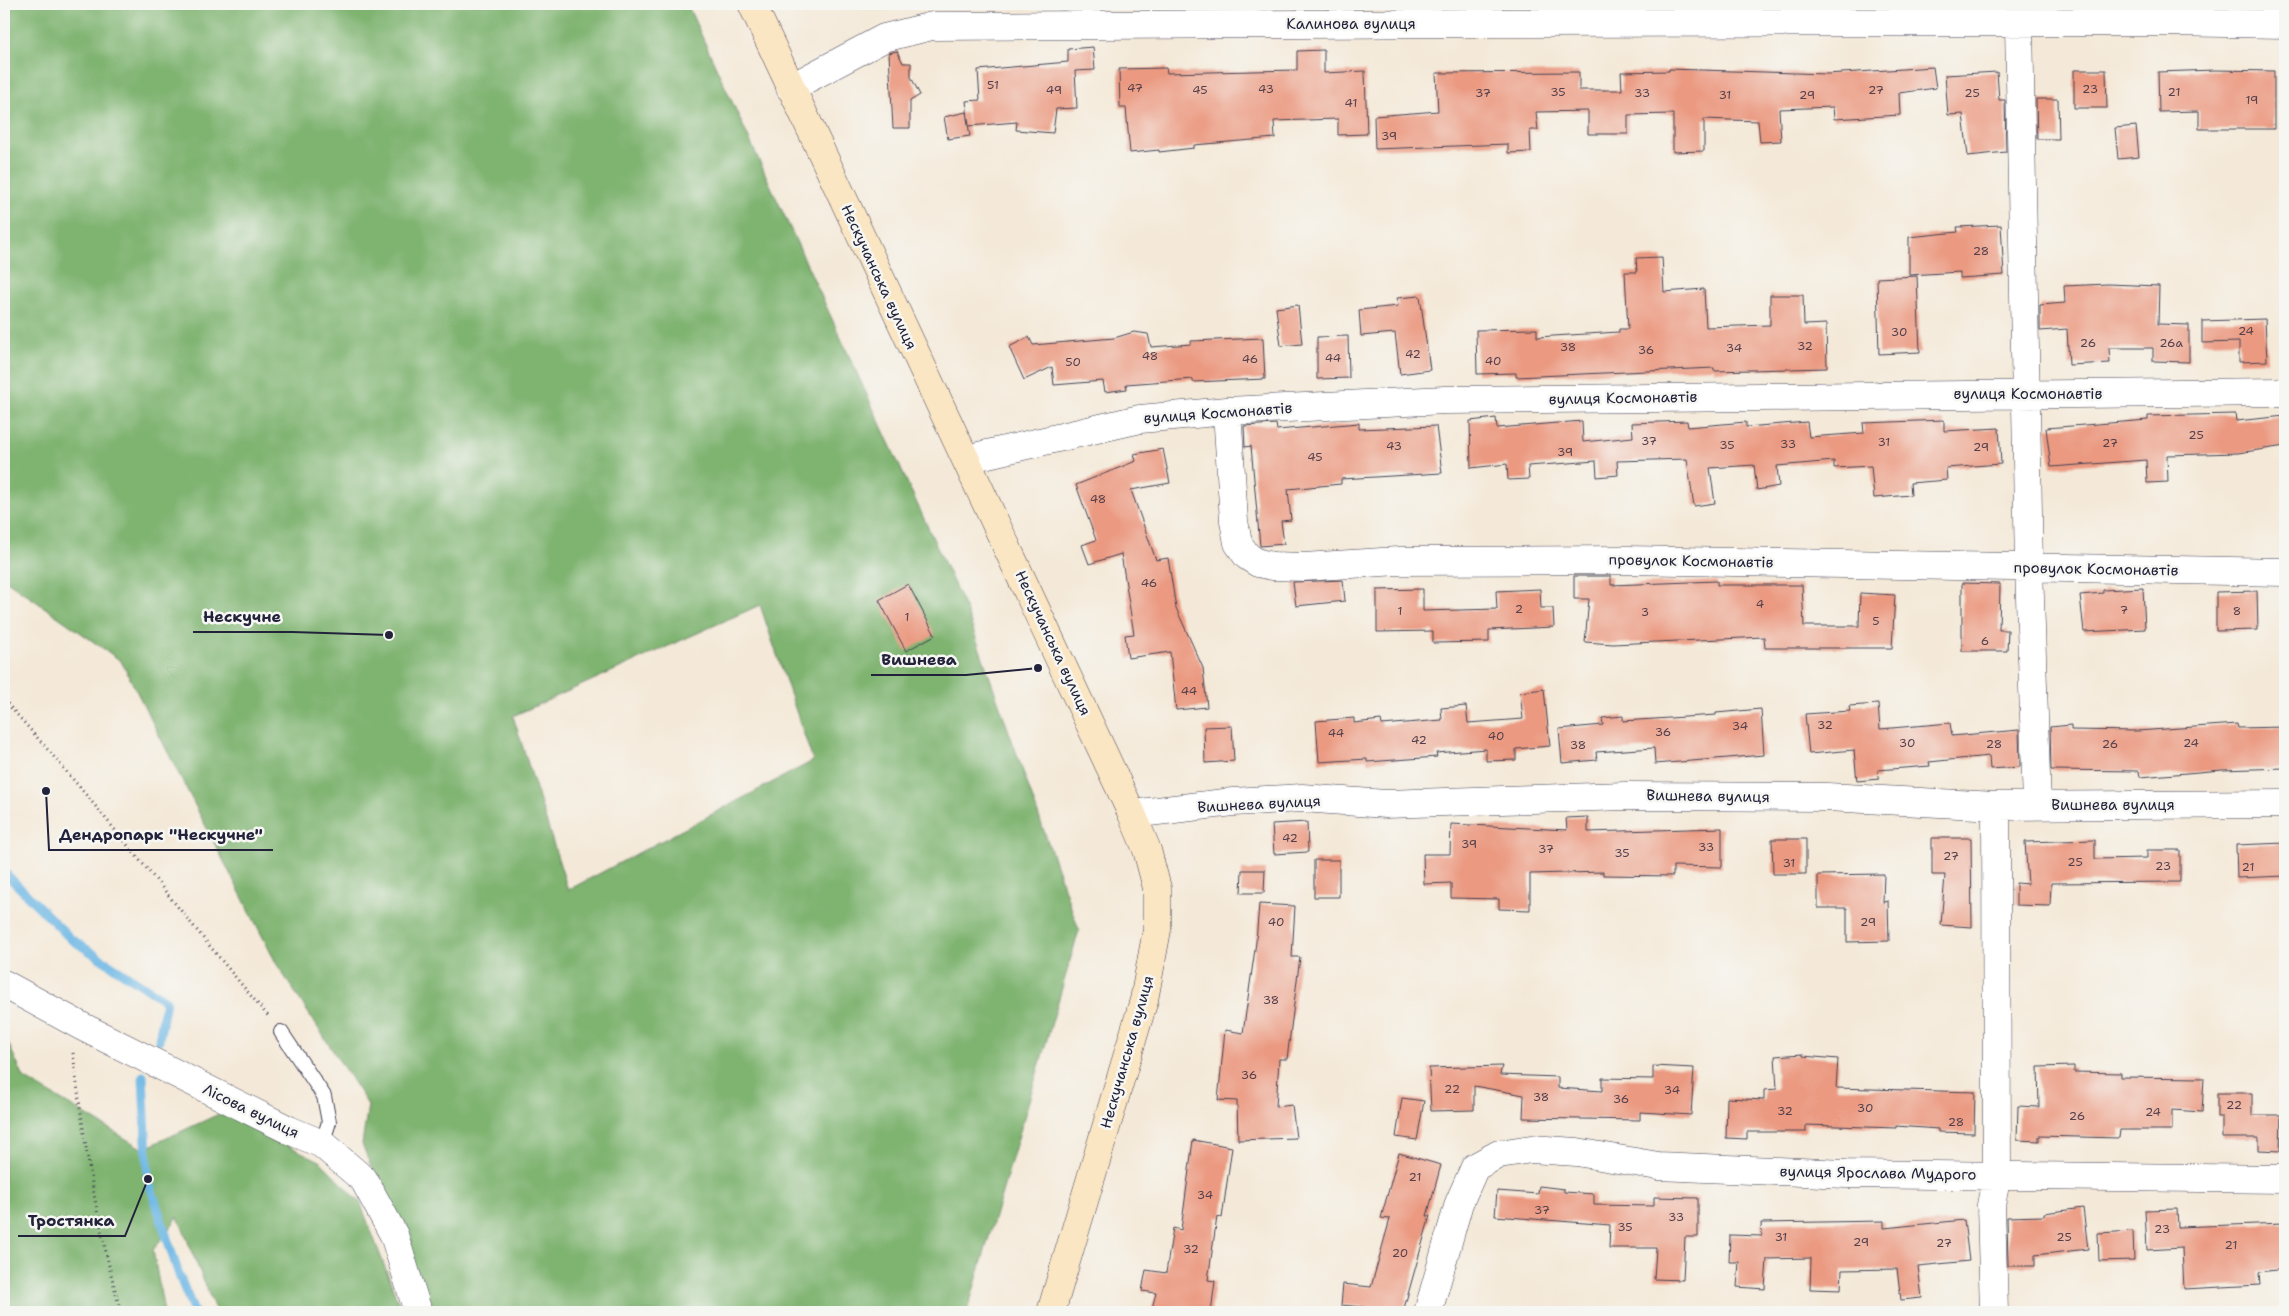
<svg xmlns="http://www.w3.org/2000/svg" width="2289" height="1316" font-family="'Shantell Sans',sans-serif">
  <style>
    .forest { fill: #7eb36f; stroke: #506a55; fill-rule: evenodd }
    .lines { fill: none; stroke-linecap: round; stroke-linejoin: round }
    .stream { stroke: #6bb6e4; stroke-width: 9 }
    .building { fill: #eb9a81 }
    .lane-casing { stroke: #424053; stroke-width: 16 }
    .street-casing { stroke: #424053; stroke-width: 29 }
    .secondary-casing { stroke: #424053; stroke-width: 29 }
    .path { stroke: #424053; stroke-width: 3; stroke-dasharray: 1 4; stroke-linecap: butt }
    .lane { stroke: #fff; stroke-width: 14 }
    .street { stroke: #fff; stroke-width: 28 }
    .secondary { stroke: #fbe6c4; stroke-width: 28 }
    .labels { text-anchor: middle; stroke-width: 5; stroke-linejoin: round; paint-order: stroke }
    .number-label { font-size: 12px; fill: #54404c }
    .street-label { font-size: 15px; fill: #22223b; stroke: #f6f6f2 }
    .leader { fill: none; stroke: #22223b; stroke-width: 2 }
    .callout-dot { fill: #22223b; stroke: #f6f6f2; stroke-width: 2 }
    .callout-label { font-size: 16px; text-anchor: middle; font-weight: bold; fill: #22223b; stroke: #f6f6f2; stroke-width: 5; stroke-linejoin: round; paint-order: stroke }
  </style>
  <rect width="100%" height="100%" fill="#f6f6f2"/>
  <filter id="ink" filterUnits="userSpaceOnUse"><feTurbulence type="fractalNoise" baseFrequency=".02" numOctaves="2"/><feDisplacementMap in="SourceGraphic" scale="10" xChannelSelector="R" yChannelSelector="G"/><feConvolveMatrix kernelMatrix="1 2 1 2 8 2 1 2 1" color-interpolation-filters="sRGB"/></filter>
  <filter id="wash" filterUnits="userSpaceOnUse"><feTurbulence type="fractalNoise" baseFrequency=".0096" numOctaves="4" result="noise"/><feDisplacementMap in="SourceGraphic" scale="20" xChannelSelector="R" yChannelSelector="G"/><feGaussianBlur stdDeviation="1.12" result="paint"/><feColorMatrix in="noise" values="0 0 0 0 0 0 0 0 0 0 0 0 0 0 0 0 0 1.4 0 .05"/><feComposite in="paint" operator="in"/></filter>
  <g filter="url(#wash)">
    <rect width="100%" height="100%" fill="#f4e9d8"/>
    <path class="forest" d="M4 4H687L966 610 1079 930 967 1312H429L362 1144 368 1105 276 963 121 661 4 579ZM760 605 813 761 568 890 513 716Z
      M4 1034 24 1078 143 1149 221 1113 320 1161 360 1202 402 1312H216L178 1217 153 1250 164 1312H4Z"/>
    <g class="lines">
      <path class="stream" d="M4 872 71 939 166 1001 159 1040
        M143 1076 148 1179 179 1275 194 1312"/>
    </g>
    <g id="blocks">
      <path class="building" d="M1093 47 1095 70 1075 71 1077 108 1056 109 1053 133 1016 130 1017 122 969 126 966 101 980 100 978 70 1068 62V49Z
        M1324 50V73L1365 71 1367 134 1338 135V119L1274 121 1275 138 1194 145V148L1159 152V150L1130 153 1126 108H1120L1119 69 1166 68 1167 73 1297 70V51Z
        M897 51 903 63H911V77L920 95 910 101V128H893L889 53Z
        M1933 67 1936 88 1899 93 1900 115 1834 119 1833 107 1779 109 1781 141 1760 142 1758 121 1704 119V151L1673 152V114L1628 115V134H1588V111L1536 112 1538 130H1530L1531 152 1508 153V144L1375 149 1374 116 1438 111 1436 73 1579 72V90H1622L1621 72 1669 71V69L1827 74Z
        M2074 70H2106L2107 108H2074Z
        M2215 70 2274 71V129H2199V111L2159 112 2158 72Z
        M1997 72 1999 100H2005L2006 152 1968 156 1963 114 1948 115 1945 75Z
        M2036 99H2058L2059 139H2037Z
        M966 112 970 136 948 139 944 117Z
        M2136 126 2139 157 2118 159 2115 128Z
        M2001 225 2004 275 1960 278V272L1909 275V237L1958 232 1957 227Z
        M1662 257 1664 292 1704 289 1706 327 1770 325V295H1803L1804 325 1826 324 1827 368 1714 371V368L1516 377V373L1477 374 1476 330 1537 329V337L1619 332V329H1628L1625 272H1637L1636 258Z
        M1917 276 1920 352 1879 354 1877 278Z
        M2108 284 2159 286 2158 324 2189 325V362L2153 361V348H2109L2110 363 2069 365 2067 329 2040 331V305L2065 303 2064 286Z
        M1420 296 1430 370 1400 374 1395 333 1361 336 1359 310 1398 306 1397 298Z
        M1298 305 1302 344 1281 346 1276 308Z
        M2265 319 2267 361 2239 362V342L2202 343V321Z
        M1134 332 1148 334 1151 347 1191 344V341L1263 338 1265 379 1193 382V379L1126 384 1127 389 1105 392 1103 381 1054 385 1052 367 1024 380 1009 347 1029 337 1033 345 1114 338Z
        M1348 336 1349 378 1317 379V337Z
        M2235 414 2236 421 2285 416V446L2238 453 2167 455 2168 482 2147 483 2146 460 2051 467 2046 428 2148 420V416Z
        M1496 418 1497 428 1582 421 1583 442 1633 437 1632 423 1687 421 1688 427 1746 422V427L1807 422 1809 437 1864 433 1863 423 1944 420V431L1999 428 2001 464 1946 468 1947 480 1910 483 1911 495 1874 498 1871 466 1834 468V461L1777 466 1779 486 1757 490 1754 465 1710 468 1715 503 1694 506 1687 459 1617 461 1618 475 1597 477 1596 461 1528 466 1529 479 1508 480 1507 464 1471 468 1470 421Z
        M1359 423V429L1436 426 1442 473 1341 479V484L1288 489 1291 520 1281 521 1284 544 1260 546 1251 446 1245 447 1244 426 1276 424 1277 430Z
        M1163 449 1170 483 1131 490 1156 560 1168 558 1176 608 1203 668 1207 707 1176 710 1170 652 1128 658 1125 635 1134 634 1121 554 1089 564 1082 545 1096 540 1076 485 1136 461 1134 454Z
        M1574 576H1611V585L1717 581V585H1802L1804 626H1859L1860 593 1895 595 1892 648H1765L1764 637 1613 644 1585 642 1589 599H1574Z
        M1343 580 1345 601 1296 606 1293 582Z
        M1962 583 2000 584 1999 630H2008L2007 651H1962Z
        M908 584 935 635 906 651 879 600Z
        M2143 588 2145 629 2084 632 2080 595 2103 593V590Z
        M1423 589V611L1497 609 1496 591 1540 589 1541 608H1553L1554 627 1489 630V642L1433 643V631L1377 632V590Z
        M2257 591 2258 630 2216 631V592Z
        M1544 689 1550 746 1516 749V760L1486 761V749L1436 753 1437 757 1367 762V759L1319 762 1316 721 1354 718V723L1381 720 1382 725 1442 720 1441 708 1466 706 1468 723 1523 719 1520 692Z
        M1878 704 1880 729 1950 723 1952 736 2019 730 2020 767 1990 769 1989 756 1929 762 1930 766 1878 770 1879 779 1857 781 1854 750 1809 754 1805 714 1850 711 1849 706Z
        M1761 709 1764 755 1655 764 1654 748 1596 752 1597 760 1562 763 1559 729 1603 725 1602 718 1623 716V721L1716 715V713Z
        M2237 724 2238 728 2285 727V768L2222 770 2140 777 2139 771 2051 770 2050 727 2071 725V730L2137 731Z
        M1232 726 1234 761 1205 763 1204 727Z
        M1588 817V832L1722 828V867L1673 866V876L1603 875V872L1530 874V910L1499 909V899L1451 898V883L1424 884 1423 854H1450L1451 824 1567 830 1566 818Z
        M1307 822 1308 852 1274 854 1272 824Z
        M1932 838H1971L1972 927 1941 925 1945 875H1932Z
        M1772 839H1806V874H1773Z
        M2095 840V859L2147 858V850H2180V882L2051 883 2050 906 2016 905V883L2028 884 2025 842Z
        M2285 843V876L2237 878 2236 845Z
        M1314 860H1339V897H1314Z
        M1242 870H1265L1264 893H1241Z
        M1884 874 1883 902 1888 901 1889 941 1847 942V908H1818V875Z
        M1259 904 1295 906 1292 957H1300L1287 1059H1279L1276 1107 1292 1105 1296 1138 1238 1140 1237 1101 1218 1100 1225 1030 1243 1033 1256 942Z
        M1803 1054V1056L1838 1059 1836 1088 1975 1092 1974 1133 1938 1132V1129L1896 1126V1128L1806 1125V1132H1747V1139L1726 1138 1727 1098 1764 1100V1090L1777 1089 1775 1056Z
        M1502 1066 1500 1075 1558 1077V1088L1602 1091V1078L1653 1079V1066L1694 1068 1691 1115 1640 1112V1120L1523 1118 1524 1095 1474 1086V1110L1431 1111 1429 1068Z
        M2074 1066V1072L2121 1073V1077L2204 1078 2202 1112 2172 1110V1130H2120L2119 1138 2039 1136V1141L2017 1140 2018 1106 2039 1107 2038 1067Z
        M2217 1093H2252V1115H2281L2280 1151 2259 1150V1138H2222V1117H2217Z
        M1402 1098 1424 1101 1417 1140 1396 1137Z
        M1193 1140 1232 1147 1222 1218 1217 1217 1208 1280 1215 1281 1211 1312H1151L1156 1293 1142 1291 1146 1270 1166 1273 1173 1228 1181 1230Z
        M1399 1153 1441 1165 1427 1216H1430L1403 1312H1362L1363 1307 1341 1305 1343 1284 1371 1287 1390 1219 1381 1218Z
        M1539 1186 1564 1189V1192L1594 1194V1205L1654 1206V1197L1698 1198V1237H1685L1683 1280 1654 1279 1656 1248H1609L1610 1225 1495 1216 1497 1191 1538 1194Z
        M2083 1208 2088 1249 2035 1255V1266H2008L2007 1217 2044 1216V1213Z
        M2177 1209 2178 1227 2283 1223 2285 1269 2259 1272 2260 1285 2184 1289 2182 1248 2147 1250 2145 1210Z
        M1964 1220 1969 1261 1918 1266 1922 1298 1901 1300 1897 1269 1842 1270 1841 1290 1810 1289 1811 1258 1767 1259 1765 1289 1737 1287 1739 1262H1729L1730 1235 1762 1236 1761 1223 1884 1221V1228Z
        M2133 1231 2134 1260 2099 1261 2098 1233Z"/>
    </g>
  </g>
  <g filter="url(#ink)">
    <use href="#blocks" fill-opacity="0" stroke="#424053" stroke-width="1"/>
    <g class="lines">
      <g class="lane-casing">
        <path id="lane" d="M281 1032 324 1096 329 1122 322 1144"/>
      </g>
      <g class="street-casing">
        <path id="street" d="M2019 23 2029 568 2037 805
          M790 88 884 38 932 26 1467 23 2165 22 2285 24
          M1227 411 1234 521 1238 543 1247 556 1258 563 1273 566 1304 567 1398 561 1628 560 2285 572
          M966 459 1140 419 1227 411 1445 400 2285 392
          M1132 814 1233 802 1302 798 1386 804 1625 796 1827 797 1996 806 2285 804
          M4 984 81 1026 289 1130 322 1144 364 1180 394 1235 418 1312
          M1428 1312 1459 1203 1475 1167 1499 1154 1531 1149 1577 1152 1658 1166 1846 1174 2285 1179
          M1994 1312 1991 1205 1997 1175 1996 806"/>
      </g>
      <g class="secondary-casing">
        <path id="secondary" d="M752 4 1132 814 1147 850 1157 888V930L1144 1000 1051 1312"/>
      </g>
      <path class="path" d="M4 700C96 802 179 911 268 1016
        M73 1053C84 1142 97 1226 121 1312"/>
      <use href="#lane" class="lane"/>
      <use href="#street" class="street"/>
      <use href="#secondary" class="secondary"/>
    </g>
  </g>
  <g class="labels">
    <g class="number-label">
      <text x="993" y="89">51</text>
      <text x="1135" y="92">47</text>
      <text x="1266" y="93">43</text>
      <text x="2090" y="93">23</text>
      <text x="1054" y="94">49</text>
      <text x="1200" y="94">45</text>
      <text x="1876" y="94">27</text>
      <text x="1558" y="96">35</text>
      <text x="2174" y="96">21</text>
      <text x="1483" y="97">37</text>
      <text x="1642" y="97">33</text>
      <text x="1972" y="97">25</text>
      <text x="1725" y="99">31</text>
      <text x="1807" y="99">29</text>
      <text x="2252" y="104">19</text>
      <text x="1351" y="107">41</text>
      <text x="1389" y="140">39</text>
      <text x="1981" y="255">28</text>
      <text x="2246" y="335">24</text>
      <text x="1899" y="336">30</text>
      <text x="2088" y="347">26</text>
      <text x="2171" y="347">26а</text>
      <text x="1805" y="350">32</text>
      <text x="1568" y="351">38</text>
      <text x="1734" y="352">34</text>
      <text x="1646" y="354">36</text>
      <text x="1413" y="358">42</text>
      <text x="1150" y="360">48</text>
      <text x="1333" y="362">44</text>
      <text x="1250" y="363">46</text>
      <text x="1493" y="365">40</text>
      <text x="1073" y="366">50</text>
      <text x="2196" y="439">25</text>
      <text x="1649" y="445">37</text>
      <text x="1884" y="446">31</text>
      <text x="2110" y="447">27</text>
      <text x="1788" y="448">33</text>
      <text x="1727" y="449">35</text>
      <text x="1394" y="450">43</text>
      <text x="1981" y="451">29</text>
      <text x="1565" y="456">39</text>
      <text x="1315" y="461">45</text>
      <text x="1098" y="503">48</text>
      <text x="1149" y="587">46</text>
      <text x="1760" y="608">4</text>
      <text x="1519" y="613">2</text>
      <text x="2124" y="614">7</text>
      <text x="1400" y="615">1</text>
      <text x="2237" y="615">8</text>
      <text x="1645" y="616">3</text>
      <text x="907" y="621">1</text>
      <text x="1876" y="625">5</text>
      <text x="1985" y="645">6</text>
      <text x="1189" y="695">44</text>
      <text x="1825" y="729">32</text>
      <text x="1740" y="730">34</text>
      <text x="1663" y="736">36</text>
      <text x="1336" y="737">44</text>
      <text x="1496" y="740">40</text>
      <text x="1419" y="744">42</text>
      <text x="1907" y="747">30</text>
      <text x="2191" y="747">24</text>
      <text x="1994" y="748">28</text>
      <text x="2110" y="748">26</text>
      <text x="1578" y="749">38</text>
      <text x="1290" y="842">42</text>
      <text x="1469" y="848">39</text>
      <text x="1706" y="851">33</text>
      <text x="1546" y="853">37</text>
      <text x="1622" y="857">35</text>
      <text x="1951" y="860">27</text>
      <text x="2075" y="866">25</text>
      <text x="1789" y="867">31</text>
      <text x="2163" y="870">23</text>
      <text x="2248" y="871">21</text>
      <text x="1276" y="926">40</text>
      <text x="1868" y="926">29</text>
      <text x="1271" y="1004">38</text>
      <text x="1249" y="1079">36</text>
      <text x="1452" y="1093">22</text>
      <text x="1672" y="1094">34</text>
      <text x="1541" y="1101">38</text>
      <text x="1621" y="1103">36</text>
      <text x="2234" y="1109">22</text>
      <text x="1865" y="1112">30</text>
      <text x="1785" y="1115">32</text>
      <text x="2153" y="1116">24</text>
      <text x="2077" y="1120">26</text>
      <text x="1956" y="1126">28</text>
      <text x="1415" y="1181">21</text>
      <text x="1205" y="1199">34</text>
      <text x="1542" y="1214">37</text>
      <text x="1676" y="1221">33</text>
      <text x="1625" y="1231">35</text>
      <text x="2162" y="1233">23</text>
      <text x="1781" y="1241">31</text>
      <text x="2064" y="1241">25</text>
      <text x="1861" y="1246">29</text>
      <text x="1944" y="1247">27</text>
      <text x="2231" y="1249">21</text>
      <text x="1191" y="1253">32</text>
      <text x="1400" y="1257">20</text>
    </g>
    <g class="street-label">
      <text x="1351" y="29">Калинова вулиця</text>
      <text transform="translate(879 277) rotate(65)" y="5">Нескучанська вулиця</text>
      <text x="2028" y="399">вулиця Космонавтів</text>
      <text transform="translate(1623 398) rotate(-1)" y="5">вулиця Космонавтів</text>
      <text transform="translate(1218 413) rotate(-4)" y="5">вулиця Космонавтів</text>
      <text transform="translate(1691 561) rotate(1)" y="5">провулок Космонавтів</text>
      <text transform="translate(2096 569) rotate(1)" y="5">провулок Космонавтів</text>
      <text transform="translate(1053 643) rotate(65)" y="5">Нескучанська вулиця</text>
      <text transform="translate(1708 796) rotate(1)" y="5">Вишнева вулиця</text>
      <text transform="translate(1259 804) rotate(-3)" y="5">Вишнева вулиця</text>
      <text x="2113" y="810">Вишнева вулиця</text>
      <text transform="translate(1127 1052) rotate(-74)" y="5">Нескучанська вулиця</text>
      <text transform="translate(251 1111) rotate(26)" y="5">Лісова вулиця</text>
      <text transform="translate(1878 1173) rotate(1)" y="5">вулиця Ярослава Мудрого</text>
    </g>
  </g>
  <path class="leader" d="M389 635L292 632H193M1038 668L966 675H871M46 791L49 850H273M148 1179L125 1236H18"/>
  <g class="callout-dot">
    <circle cx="389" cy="635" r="5"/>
    <circle cx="1038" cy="668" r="5"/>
    <circle cx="46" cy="791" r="5"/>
    <circle cx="148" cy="1179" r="5"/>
  </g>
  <g class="callout-label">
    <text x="242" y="622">Нескучне</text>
    <text x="919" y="665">Вишнева</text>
    <text x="161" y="840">Дендропарк "Нескучне"</text>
    <text x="71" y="1226">Тростянка</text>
  </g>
  <rect width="2289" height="1316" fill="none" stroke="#f6f6f2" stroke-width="20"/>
</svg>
